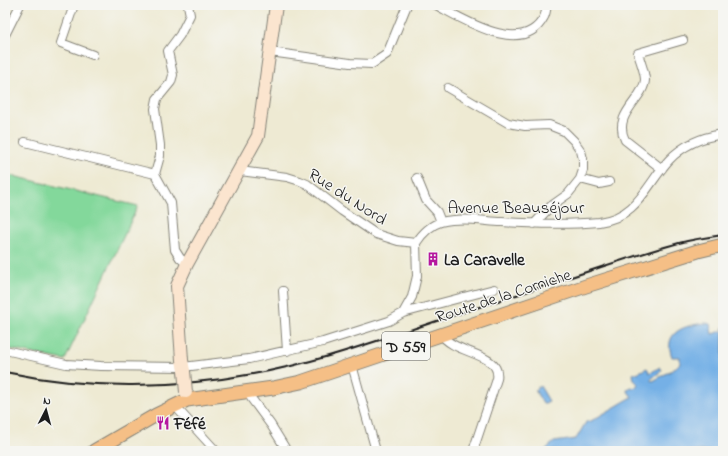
<svg xmlns="http://www.w3.org/2000/svg" width="728" height="456" font-family="'Indie Flower',sans-serif">
  <style>
    .green { fill: #83d89b; stroke: #507a5c }
    .water { fill: #74b0e6; stroke: #486681 }
    .lines { fill: none; stroke-linecap: round; stroke-linejoin: round }
    .street-casing { stroke: #858378; stroke-width: 10 }
    .secondary-casing { stroke: #858378; stroke-width: 14 }
    .primary-casing { stroke: #858378; stroke-width: 15 }
    .street { stroke: #fff; stroke-width: 8 }
    .secondary { stroke: #fbe5cf; stroke-width: 12 }
    .primary { stroke: #f5bf86; stroke-width: 13 }
    .rail { stroke: #1c1c1c; stroke-width: 2 }
    .secondary-bridge-casing { stroke: #858378; stroke-width: 14; stroke-linecap: butt }
    .secondary-bridge { stroke: #fbe5cf; stroke-width: 12 }
    .labels { text-anchor: middle; stroke-width: 3; stroke-linejoin: round; paint-order: stroke }
    .shield { fill: #f6f6f2; stroke: #5d5d5c; stroke-width: 1 }
    .shield-label { font-size: 16px; font-weight: bold; fill: #1c1c1c }
    .street-label { font-size: 17px; fill: #1c1c1c; stroke: #f6f6f2 }
    .poi-label { font-size: 17px; font-weight: bold; fill: #1c1c1c; stroke: #f6f6f2; text-anchor: start }
  </style>
  <rect width="100%" height="100%" fill="#f6f6f2"/>
  <filter id="ink" filterUnits="userSpaceOnUse"><feTurbulence type="fractalNoise" baseFrequency=".025" numOctaves="2"/><feDisplacementMap in="SourceGraphic" scale="8" xChannelSelector="R" yChannelSelector="G"/><feConvolveMatrix kernelMatrix="1 2 1 2 8 2 1 2 1" color-interpolation-filters="sRGB"/></filter>
  <filter id="wash" filterUnits="userSpaceOnUse"><feTurbulence type="fractalNoise" baseFrequency=".012" numOctaves="4" result="noise"/><feDisplacementMap in="SourceGraphic" scale="16" xChannelSelector="R" yChannelSelector="G"/><feGaussianBlur stdDeviation="0.9" result="paint"/><feColorMatrix in="noise" values="0 0 0 0 0 0 0 0 0 0 0 0 0 0 0 0 0 1.4 0 .05"/><feComposite in="paint" operator="in"/></filter>
  <g filter="url(#wash)">
    <rect width="100%" height="100%" fill="#eeead3"/>
    <path class="green" d="M5 174 138 206 65 360 5 348Z"/>
    <path class="water" d="M706 323 710 324 712 334 722 331 723 327V451H544L554 442 576 439 586 422 591 421 632 397 627 390 631 387 635 388 638 384 634 380 633 374 639 372 647 368 650 373 660 367 662 370 650 380 653 381 674 369 680 363V357H672C662 331 686 325 706 323Z
      M540 386 549 401 543 404 535 390Z"/>
  </g>
  <g filter="url(#ink)">
    <g class="lines">
      <g class="street-casing">
        <path id="street" d="M74 5 61 43 93 55
          M436 5C463 19 523 58 544 17 546 14 546 9 547 5
          M5 35 20 5
          M270 52 350 63 372 64 387 54 407 5
          M448 88 508 123 525 126 549 125 564 131 574 141 581 151 583 159V170L580 179 568 194 551 206 534 224
          M25 142 155 174
          M662 169 625 140C612 114 644 99 645 80 645 72 640 61 638 53L683 40
          M240 171 287 177 300 181 307 184 342 211 376 234 398 241 416 243
          M417 178 426 200 437 212 441 222
          M580 179 599 184 609 182
          M187 264 180 258 175 250 171 203 155 174 160 156V145L155 109 157 99 171 82 173 75 168 51 180 35 190 15 188 5
          M283 291 287 351
          M403 313 494 289
          M441 334C454 355 502 352 497 379L473 451
          M5 350 66 364 101 366 183 367 249 359 323 342 389 321 403 313 412 297 417 276 416 243C422 234 430 225 441 222 461 217 482 221 502 222 534 224 567 225 599 222 638 217 646 185 669 160 684 144 702 137 723 134
          M352 365 376 451
          M248 391 251 398 271 425 287 451
          M174 405 216 451"/>
      </g>
      <g class="secondary-casing">
        <path id="secondary" d="M184 371 182 360 177 286 187 264 258 136 276 5"/>
      </g>
      <g class="primary-casing">
        <path id="primary" d="M94 451 156 415 187 400 273 388 301 382 586 286 698 251 723 245"/>
      </g>
      <use href="#street" class="street"/>
      <use href="#secondary" class="secondary"/>
      <use href="#primary" class="primary"/>
      <path class="rail" d="M5 372C85 389 172 389 253 374 305 365 356 348 407 331 457 314 508 298 559 281 599 268 638 254 679 243 694 239 708 237 723 235"/>
      <g class="secondary-bridge-casing">
        <path id="secondary-bridge" d="M184 371 186 392"/>
      </g>
      <use href="#secondary-bridge" class="secondary-bridge"/>
    </g>
  </g>
  <defs>
    <g id="building-bare" transform="scale(1.08)"><path d="M-4-6H4V6H1V3H-1V6H-4ZM-2.5-4.3h1.7v1.8h-1.7ZM.8-4.3h1.7v1.8H.8ZM-2.5-1h1.7V.8h-1.7ZM.8-1h1.7V.8H.8Z" fill="#b5179e" stroke="#f6f6f2" stroke-width="2.5" paint-order="stroke"/></g>
    <g id="restaurant-bare" transform="scale(1.08)"><path d="M-5-6h1v4h1v-4h1v4h1v-4h1v5L-1.5 .5V6h-2V.5L-5-1ZM5-6V6H3V1.5H1.5Q1.5-4 5-6Z" fill="#b5179e" stroke="#f6f6f2" stroke-width="2.5" paint-order="stroke"/></g>
  </defs>
  <g fill-rule="evenodd">
    <use href="#building-bare" x="433" y="259"/>
    <use href="#restaurant-bare" x="163" y="423"/>
  </g>
  <g class="labels">
    <rect class="shield" x="382" y="332" width="48" height="28" rx="3"/>
    <g class="shield-label">
      <text x="406" y="352">D 559</text>
    </g>
    <g class="street-label">
      <text transform="translate(348 196) rotate(33)" y="6">Rue du Nord</text>
      <text x="516" y="213">Avenue Beauséjour</text>
      <text transform="translate(503 295) rotate(-18)" y="6">Route de la Corniche</text>
    </g>
    <g class="poi-label">
      <text x="444" y="265">La Caravelle</text>
      <text x="174" y="429">Féfé</text>
    </g>
  </g>
  <rect width="728" height="456" fill="none" stroke="#f6f6f2" stroke-width="20"/>
  <g transform="translate(46 410) rotate(6)" stroke="#f6f6f2" stroke-width="3" paint-order="stroke">
  <path d="M0-3L7 15L0 10L-7 15Z" fill="#1c1c1c"/>
  <text y="-6" font-size="11" font-weight="bold" text-anchor="middle" fill="#1c1c1c">N</text>
  </g>
</svg>
